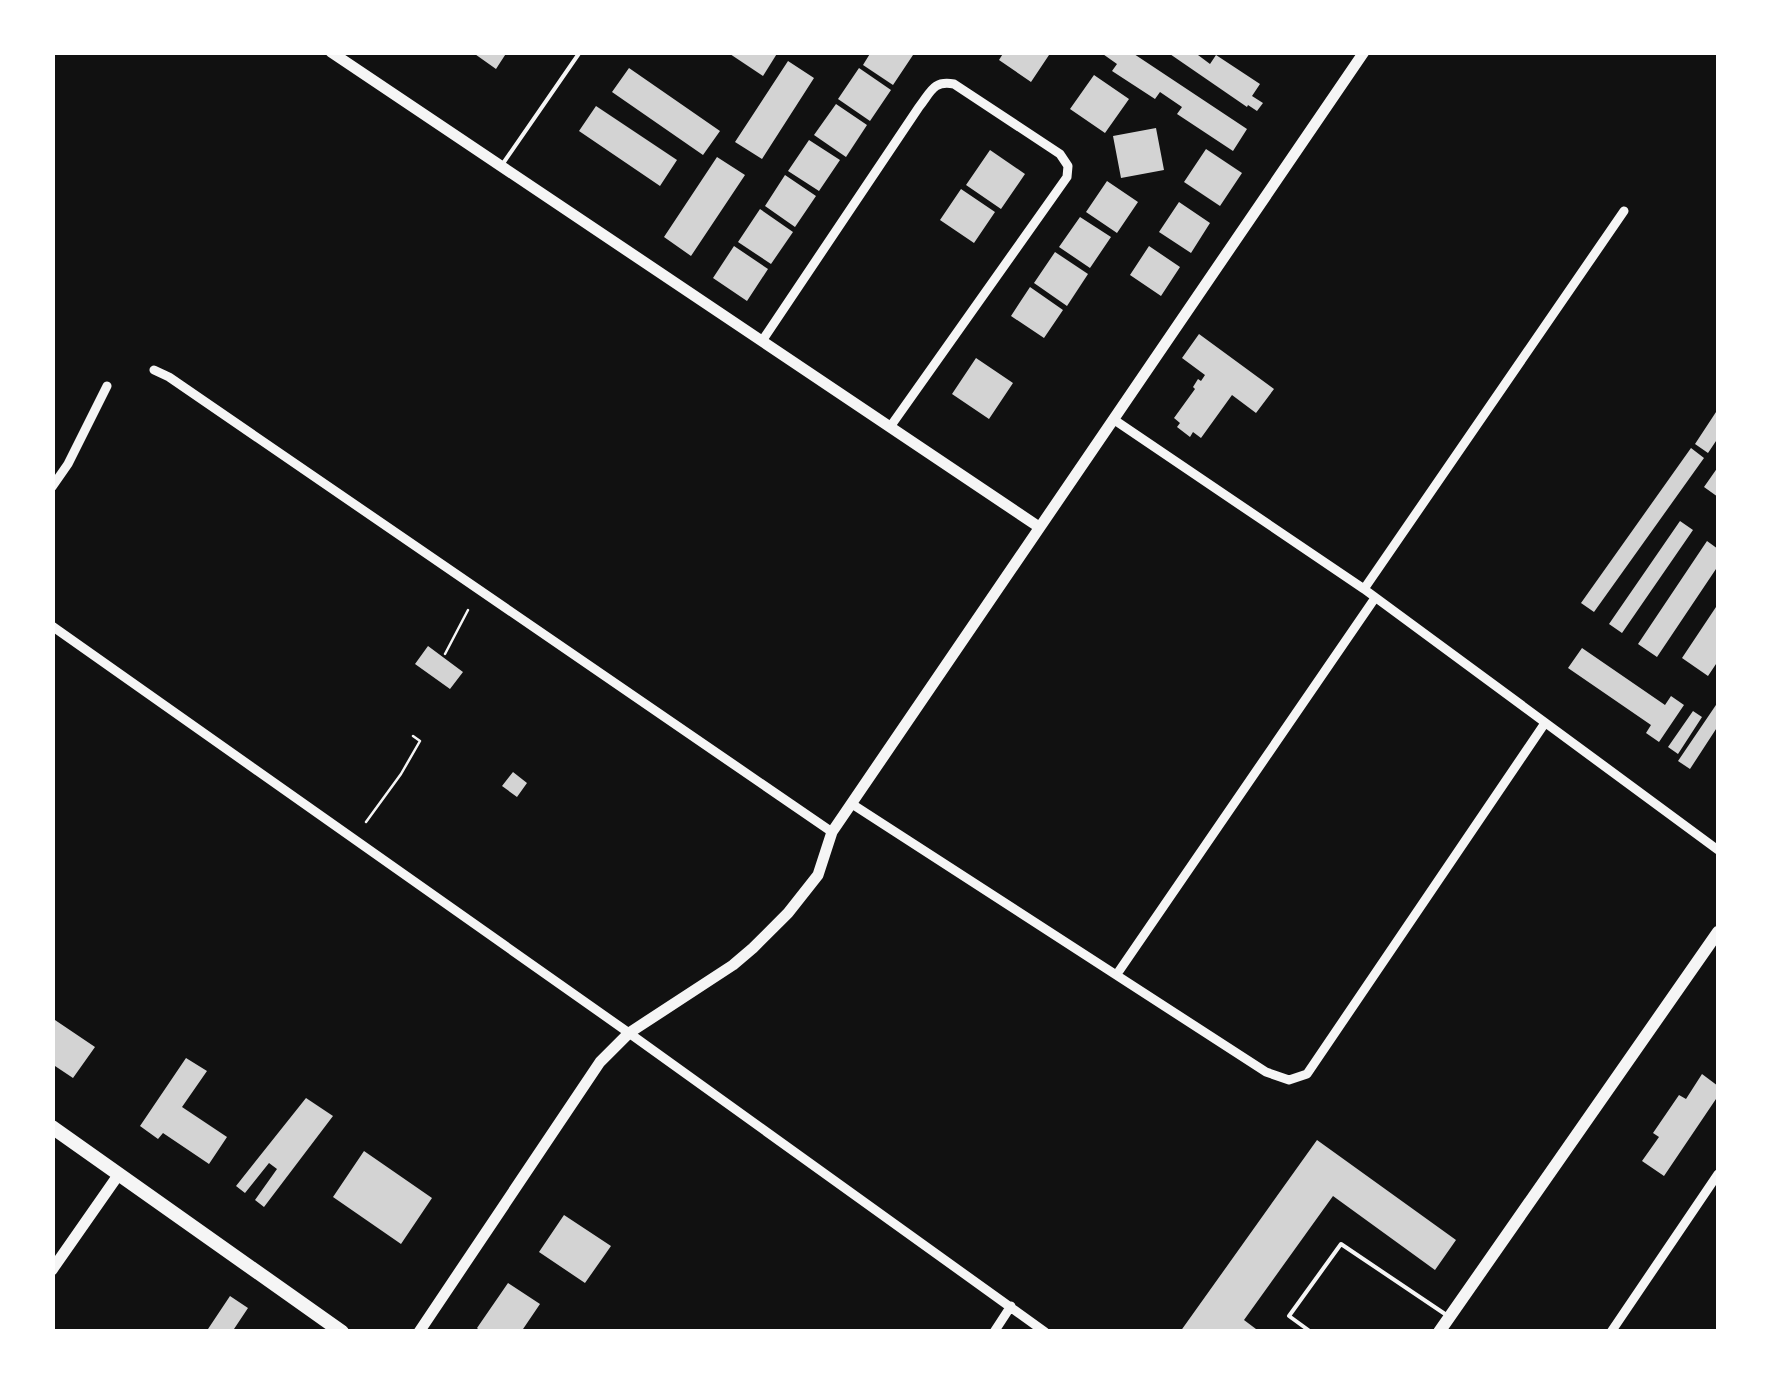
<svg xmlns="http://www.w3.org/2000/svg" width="1771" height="1384" font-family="'Titillium Web',sans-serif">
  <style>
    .building { fill: #d3d3d3 }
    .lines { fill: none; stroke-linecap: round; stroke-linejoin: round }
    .path { stroke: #f5f5f5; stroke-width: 2.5 }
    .service { stroke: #f5f5f5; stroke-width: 4 }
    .minor { stroke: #f5f5f5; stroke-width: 9 }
    .tertiary { stroke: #f5f5f5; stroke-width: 11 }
    .secondary { stroke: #f5f5f5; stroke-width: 12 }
    .primary { stroke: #f5f5f5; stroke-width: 14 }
  </style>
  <rect width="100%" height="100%" fill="#111"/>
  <path class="building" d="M472 52H507L496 69Z
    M727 52H778L763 76Z
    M871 52H915L893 85 863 65Z
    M1004 52H1051L1031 82 999 60Z
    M1100 52H1131L1247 129 1233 151 1177 114 1182 107 1160 92 1155 99 1112 71 1117 64Z
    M1167 52H1194L1210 64 1216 55 1260 84 1252 96 1263 103 1257 111 1248 105 1247 107Z
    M788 61 814 78 762 159 735 142Z
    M629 68 720 131 703 155 612 92Z
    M859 68 891 90 870 121 838 99Z
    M1094 75 1129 99 1105 133 1070 109Z
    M836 104 867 125 846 157 814 135Z
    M596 106 677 160 660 186 579 131Z
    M1156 128 1164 170 1121 178 1113 136Z
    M809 140 840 160 819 191 788 171Z
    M1206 149 1242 173 1220 206 1184 182Z
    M990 150 1025 174 1001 209 966 185Z
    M717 157 745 175 691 256 664 237Z
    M785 175 816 196 795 227 765 206Z
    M1107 181 1138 202 1117 233 1086 212Z
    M961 189 995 212 974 243 940 220Z
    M1179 202 1210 223 1191 253 1159 232Z
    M760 209 793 232 771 264 738 242Z
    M1080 217 1111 237 1090 268 1059 247Z
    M734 246 768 269 747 301 713 278Z
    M1149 246 1180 267 1161 296 1130 275Z
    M1055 252 1088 274 1067 306 1034 283Z
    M1030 287 1063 310 1044 338 1011 316Z
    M1199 334 1274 389 1256 413 1232 395 1201 438 1193 432 1190 437 1177 427 1180 423 1174 418 1195 389 1193 387 1198 379 1201 381 1205 375 1182 358Z
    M976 358 1013 383 989 419 952 394Z
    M1718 409V438L1708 453 1695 444Z
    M1691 448 1704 458 1594 612 1581 603Z
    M1718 467V497L1704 487Z
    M1680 521 1693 530 1622 633 1609 624Z
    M1707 541 1718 549V566L1657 657 1638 644Z
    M1718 604V661L1708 676 1682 658Z
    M428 646 463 672 450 689 415 664Z
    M1582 648 1665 705 1671 696 1684 705 1659 742 1646 733 1651 725 1568 668Z
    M1718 702V726L1690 769 1678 761Z
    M1693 711 1702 717 1678 754 1668 747Z
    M513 772 527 783 517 797 502 786Z
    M52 1018 95 1047 73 1078 52 1064Z
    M186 1058 207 1071 182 1107 227 1137 209 1164 163 1133 158 1139 140 1126Z
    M1702 1074 1718 1086V1096L1664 1176 1642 1161 1659 1137 1653 1133 1679 1095 1686 1099Z
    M306 1098 333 1116 264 1207 255 1200 277 1169 269 1163 245 1193 236 1186Z
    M1317 1140 1456 1240 1435 1270 1333 1196 1244 1320 1260 1332H1180Z
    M364 1151 432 1198 401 1244 333 1197Z
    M564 1215 611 1246 585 1283 539 1252Z
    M508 1283 540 1304 521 1332H481L477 1328Z
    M230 1296 248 1308 232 1332H206Z"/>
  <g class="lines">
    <path class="path" d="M445 654 468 610
      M366 822 401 774 420 741 413 736"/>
    <path class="service" d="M504 162 580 52
      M1311 1332 1289 1316 1341 1244 1445 1314"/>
    <path class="minor" d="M762 341 919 107C931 92 933 80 954 84L1060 154 1068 166 1067 177 890 427
      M154 370 169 377 832 832
      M1113 419 1364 589 1718 850
      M52 487 68 464 107 386
      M1364 589 1624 211
      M52 626 629 1033 1045 1332
      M852 804 1266 1072 1289 1080 1307 1074 1545 723
      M1117 974 1375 598
      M994 1332 1011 1306
      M1611 1332 1718 1174"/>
    <path class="tertiary" d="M331 52 1039 527
      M52 1270 119 1174
      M419 1332 600 1062 629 1033 733 965 753 948 788 913 818 875 832 832 1364 52"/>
    <path class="secondary" d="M1439 1332 1718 932"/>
    <path class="primary" d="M52 1127 342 1332"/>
  </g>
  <rect width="1771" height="1384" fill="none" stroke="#ffffff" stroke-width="110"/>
</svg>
